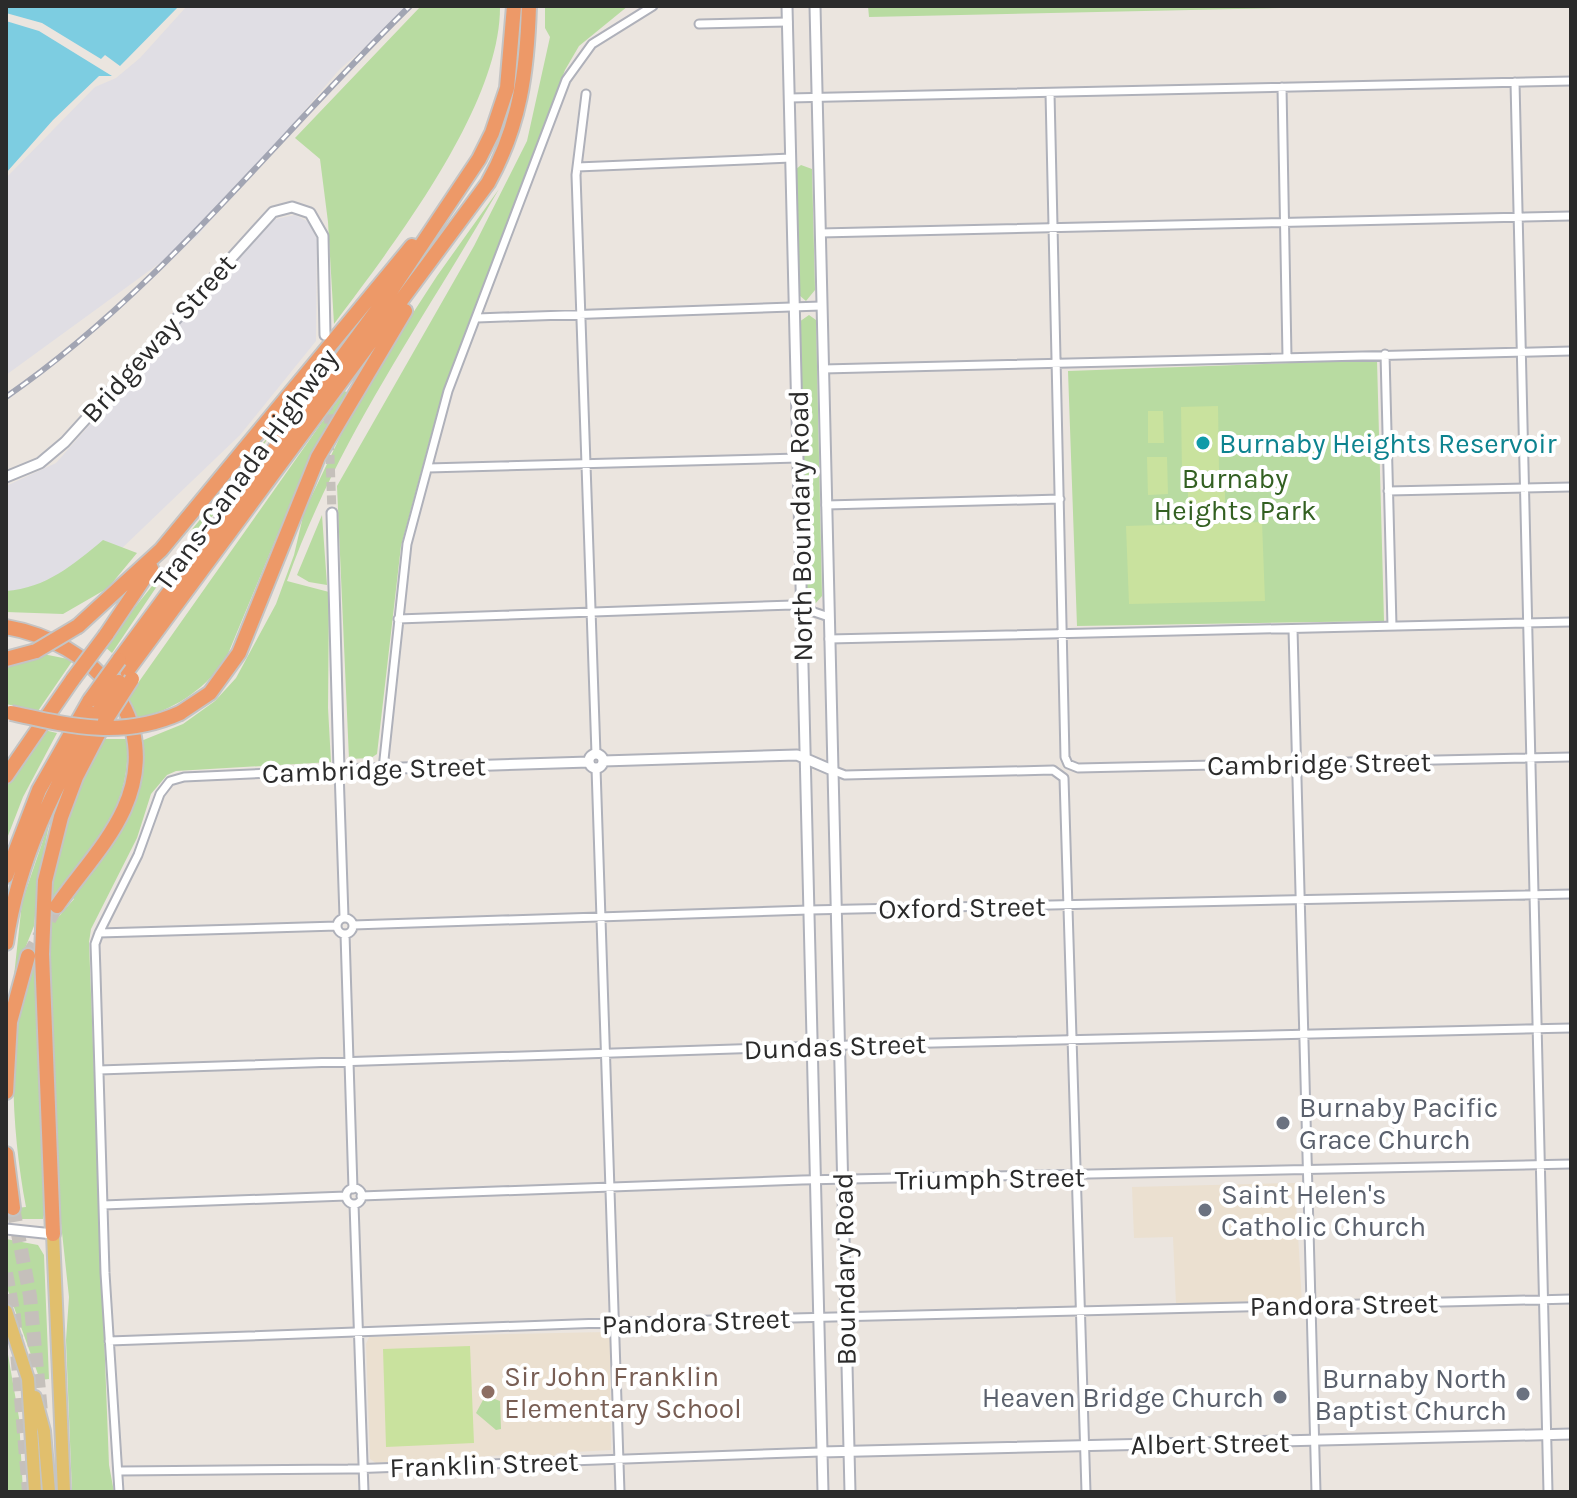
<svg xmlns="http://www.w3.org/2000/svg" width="1577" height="1498" font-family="Karla,sans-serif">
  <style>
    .industrial { fill: #e0dee4 }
    .education { fill: #ebe0d0 }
    .green { fill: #b8dba1 }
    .pitch { fill: #c9e29e }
    .water { fill: #7dcde1 }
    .pier { fill: #ebe5df }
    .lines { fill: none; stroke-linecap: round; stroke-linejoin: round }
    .tertiary-tunnel { stroke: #c5c0bb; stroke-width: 9; stroke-dasharray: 9 4.5; stroke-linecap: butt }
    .motorway-tunnel { stroke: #c5c0bb; stroke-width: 14; stroke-dasharray: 14 7; stroke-linecap: butt }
    .minor-casing { stroke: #afb1ba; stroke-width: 11 }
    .tertiary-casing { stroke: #afb1ba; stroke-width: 13 }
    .primary-casing { stroke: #c4c4c4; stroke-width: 16 }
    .motorway-casing { stroke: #c4c4c4; stroke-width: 18 }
    .minor { stroke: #fff; stroke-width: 7 }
    .tertiary { stroke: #fff; stroke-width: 9 }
    .primary { stroke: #e1bf6d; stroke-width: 12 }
    .motorway { stroke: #ed9968; stroke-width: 14 }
    .rail-casing { stroke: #a2a5b3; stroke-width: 6 }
    .rail { stroke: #fff; stroke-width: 3; stroke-dasharray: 9; stroke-linecap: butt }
    .motorway-bridge-casing { stroke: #c4c4c4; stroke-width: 18; stroke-linecap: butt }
    .motorway-bridge { stroke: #ed9968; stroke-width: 14 }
    .culture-dot { fill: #0f9aa8; stroke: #fff; stroke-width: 3 }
    .worship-dot { fill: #6b7280; stroke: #fff; stroke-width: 3 }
    .education-dot { fill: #8d6e63; stroke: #fff; stroke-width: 3 }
    .labels { text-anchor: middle; stroke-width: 8; stroke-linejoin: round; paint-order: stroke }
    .street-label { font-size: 28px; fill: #2b2b2b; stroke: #fff }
    .culture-label { font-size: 28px; fill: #0d838f; stroke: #fff; text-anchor: start }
    .park-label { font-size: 28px; fill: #336022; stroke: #fff }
    .worship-label { font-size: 28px; fill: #5b616d; stroke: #fff; text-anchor: start }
    .education-label { font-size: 28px; fill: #785e54; stroke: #fff; text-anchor: start }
  </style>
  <rect width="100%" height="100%" fill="#ebe5df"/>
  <path class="industrial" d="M185 6H413L340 69 197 236 6 375V176L99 80Z
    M295 215 309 222 317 239 316 341 240 435 71 597 6 600V486L56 463 271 220Z"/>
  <path class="education" d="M1295 1183 1302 1303 1176 1304 1173 1237 1134 1238 1132 1187Z
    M607 1332 610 1339 611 1450 557 1453 553 1457 523 1454 376 1463 370 1459 366 1344 369 1337Z"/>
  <path class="green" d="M421 6H500C501 106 393 245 334 324L328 222 320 159 295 138Z
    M545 6H628L579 46 565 70 437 413 401 546 377 754 371 758 349 759 337 486 474 246 527 141 550 37 545 28Z
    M868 6H1376L869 17Z
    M801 165 812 169 815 290 806 301 799 295 795 170Z
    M499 189C425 318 337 439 287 581L329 592 328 708 331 762 176 771 167 775 151 794 137 838 91 929 89 942 109 1465 114 1492H72L66 1340 69 1297 60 1214 49 919 54 922 74 899 71 896 101 856 141 741 183 724 215 701 236 678 276 604 294 555 304 512 361 393 437 276Z
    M809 315 816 320 822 596 814 605 807 600 799 322Z
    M1377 360 1384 621 1077 626 1068 371Z
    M344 391 347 392 302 476 225 661C201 692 174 710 136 719L126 700Z
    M277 426 196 539 189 533Z
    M322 515 327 585 309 582 297 575Z
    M103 540 137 553 108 588 63 614 6 612V591C46 588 73 565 103 540Z
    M184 546 112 653 104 646Z
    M43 654 73 660 38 711 6 704V666Z
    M44 730 57 733 23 797 6 841V785Z
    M102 739H127C132 811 91 846 51 900 53 842 79 791 102 739Z
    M50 820 39 874 34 926 14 976 22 902Z
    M34 958 45 1210 43 1219H6V1209L26 1207C15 1150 9 1075 17 1017 20 997 28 977 34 958Z
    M6 1239 38 1245 44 1255 49 1379 40 1380 6 1285Z
    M6 1343 19 1418 23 1492H6Z
    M489 1397 500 1401 501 1429 496 1430 476 1413 483 1400Z"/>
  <path class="pitch" d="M1218 406 1219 471 1182 472 1181 407Z
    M1148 411H1163L1164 443H1148Z
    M1147 457H1167L1168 494 1148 495Z
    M1188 488H1225V508H1188Z
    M1262 522 1265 601 1129 604 1126 526Z
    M470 1346 474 1443 386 1447 383 1349Z"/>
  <path class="water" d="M6 6H185L112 78 101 79 6 176Z"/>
  <path class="pier" d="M179 6H187L140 58 116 78 95 87 6 178V173L53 120 99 76H112L39 31 6 21V13L42 23 101 59 105 55 120 66Z"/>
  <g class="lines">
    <path class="tertiary-tunnel" d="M328 401 332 513"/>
    <path class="motorway-tunnel" d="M28 956 57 906
      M13 1208 30 1296 41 1412
      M6 1273 14 1316 29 1492"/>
    <g class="minor-casing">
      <path id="minor" d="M699 24 788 22
        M1515 82 1548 1492
        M1282 87 1287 357
        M1050 93 1065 757 1068 764 1078 768 1571 757
        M586 94 576 175 596 754
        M789 98 1571 81
        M577 167 791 158
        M820 233 1571 216
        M477 318 821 306
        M1385 354 1392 626
        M823 369 1571 351
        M428 468 798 458
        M1388 491 1571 487
        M826 505 1060 499
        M398 619 793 605 829 617
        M1293 629 1316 1492
        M829 639 1571 622
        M596 768 620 1492
        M383 769 407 544 448 391 566 80 592 44 653 6
        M832 770 845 775 1053 770 1064 778 1086 1492
        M337 926a8 8 0 1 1 16 0a8 8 0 1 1-16 0Z
        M353 925 809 910 1571 894
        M99 933 337 926
        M345 934 353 1189
        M99 1070 851 1045 1571 1028
        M346 1196a8 8 0 1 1 16 0a8 8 0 1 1-16 0Z
        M361 1196 802 1180 1571 1164
        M354 1204 364 1492
        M103 1205 346 1196
        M109 1341 629 1322 1571 1299
        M120 1471 348 1469 821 1452
        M119 1492 105 1273 96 973 95 944 99 933 138 855 160 794 170 781 184 777 339 770 344 917"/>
    </g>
    <g class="tertiary-casing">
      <path id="tertiary" d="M787 6 823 1492
        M815 6 850 1492
        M6 477 40 463 65 442 273 212 292 207 310 213 323 236 325 335
        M332 513 339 770 589 762
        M589 761a7 7 0 1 1 14 0a7 7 0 1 1-14 0Z
        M603 761 797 755 832 770
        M6 1229 53 1234
        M821 1452 1571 1434"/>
    </g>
    <g class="primary-casing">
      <path id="primary" d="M53 1234 64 1492
        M6 1311 28 1379 35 1492
        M35 1397 44 1431 49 1492"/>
    </g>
    <g class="motorway-casing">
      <path id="motorway" d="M78 626 161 550 412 246
        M6 627C93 642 165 718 124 809 108 844 79 874 57 906
        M106 635 151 568
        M6 659 36 651
        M119 660 384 301 479 159 492 133 507 88 514 6
        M127 671 488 183C520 126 527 71 529 6
        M180 713 210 693 239 653 318 457 405 311
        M6 776 73 679
        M6 876 39 790 90 700
        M6 943C18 859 55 784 99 711
        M6 1092 10 1022 28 956
        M6 1154 13 1208
        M53 1234 42 954 45 881 61 817 76 777 105 721"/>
    </g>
    <use href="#minor" class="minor"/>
    <use href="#tertiary" class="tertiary"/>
    <use href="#primary" class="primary"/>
    <use href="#motorway" class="motorway"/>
    <g class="rail-casing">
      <path id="rail" d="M6 397C160 291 277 136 410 6"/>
    </g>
    <use href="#rail" class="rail"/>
    <g class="motorway-bridge-casing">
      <path id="motorway-bridge" d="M36 651 78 626
        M73 679 106 635
        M90 700 119 660
        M99 711 119 682
        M11 713C70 726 122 739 180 713
        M105 721 132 679"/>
    </g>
    <use href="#motorway-bridge" class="motorway-bridge"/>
  </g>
  <circle class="culture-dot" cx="1203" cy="443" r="8"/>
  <g class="worship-dot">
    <circle cx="1283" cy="1123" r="8"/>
    <circle cx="1205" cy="1210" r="8"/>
    <circle cx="1523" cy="1394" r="8"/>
    <circle cx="1280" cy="1397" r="8"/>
  </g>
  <circle class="education-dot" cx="488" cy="1392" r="8"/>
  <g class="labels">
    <g class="street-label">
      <text transform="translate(158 338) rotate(-48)" y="10">Bridgeway Street</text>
      <text transform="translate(245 469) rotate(-54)" y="10">Trans-Canada Highway</text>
      <text transform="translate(800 526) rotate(-91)" y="10">North Boundary Road</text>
      <text transform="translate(1319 763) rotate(-1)" y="10">Cambridge Street</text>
      <text transform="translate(374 769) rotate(-2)" y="10">Cambridge Street</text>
      <text transform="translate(962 907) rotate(-1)" y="10">Oxford Street</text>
      <text transform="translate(835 1046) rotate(-2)" y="10">Dundas Street</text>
      <text transform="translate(990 1178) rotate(-1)" y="10">Triumph Street</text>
      <text transform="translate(844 1269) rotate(-91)" y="10">Boundary Road</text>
      <text transform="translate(1344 1304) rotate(-1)" y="10">Pandora Street</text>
      <text transform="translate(696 1321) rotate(-2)" y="10">Pandora Street</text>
      <text transform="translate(1210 1443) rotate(-1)" y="10">Albert Street</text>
      <text transform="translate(484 1464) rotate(-2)" y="10">Franklin Street</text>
    </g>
    <g class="culture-label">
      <text x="1219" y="453">Burnaby Heights Reservoir</text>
    </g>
    <g class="park-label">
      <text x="1235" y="488">Burnaby<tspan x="1235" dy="32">Heights Park</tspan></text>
    </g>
    <g class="worship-label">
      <text x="1299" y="1117">Burnaby Pacific<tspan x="1299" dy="32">Grace Church</tspan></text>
      <text x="1221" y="1204">Saint Helen's<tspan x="1221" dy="32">Catholic Church</tspan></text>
      <text x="1507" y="1388" text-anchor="end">Burnaby North<tspan x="1507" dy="32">Baptist Church</tspan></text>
      <text x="1264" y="1407" text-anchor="end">Heaven Bridge Church</text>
    </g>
    <g class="education-label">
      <text x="504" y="1386">Sir John Franklin<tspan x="504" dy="32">Elementary School</tspan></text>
    </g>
  </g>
  <rect width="1577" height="1498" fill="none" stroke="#2b2b2b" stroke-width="16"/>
</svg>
